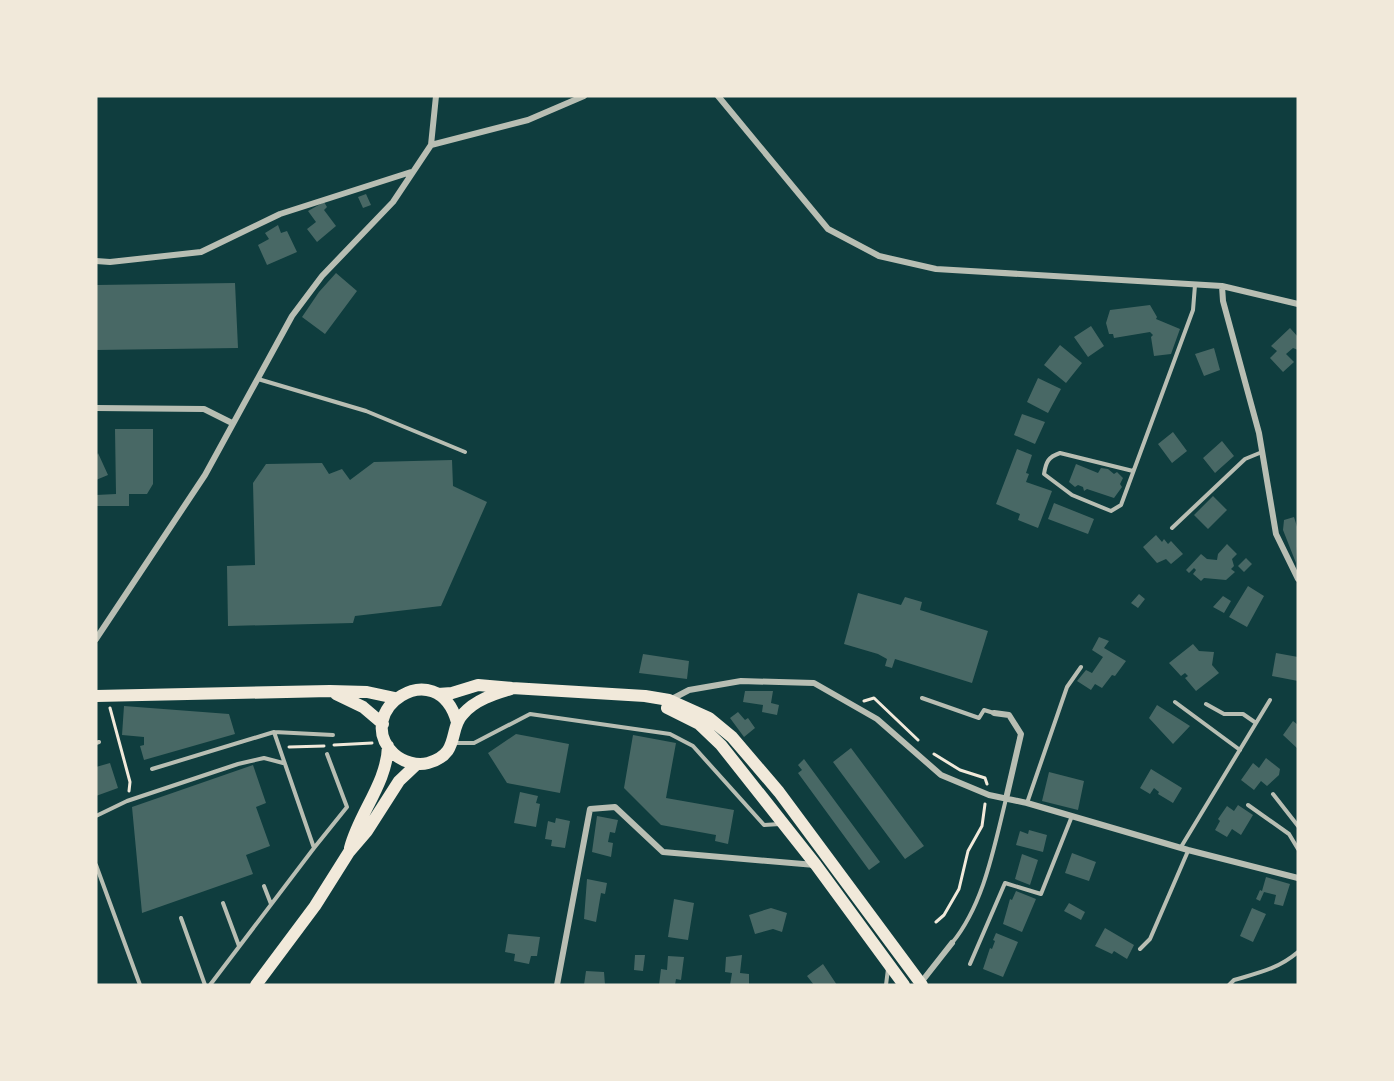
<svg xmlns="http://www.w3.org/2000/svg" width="1394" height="1081" font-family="'DejaVu Sans',sans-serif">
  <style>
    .building { fill: #486865 }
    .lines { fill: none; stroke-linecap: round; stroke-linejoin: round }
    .path { stroke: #f1e9da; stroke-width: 3 }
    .service { stroke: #b8beb3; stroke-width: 4 }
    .minor { stroke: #b8beb3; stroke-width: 6 }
    .primary { stroke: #f1e9da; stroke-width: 12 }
  </style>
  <rect width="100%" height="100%" fill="#0f3d3e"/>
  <path class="building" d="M366 194 371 205 363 208 358 197Z
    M324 202 327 207 324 210 336 226 317 242 307 229 316 222 308 211Z
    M278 225 281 233 287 231 297 252 267 265 258 245 269 239 265 233Z
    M336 273 357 291 325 334 302 317 319 292Z
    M235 283 238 348 96 350V285Z
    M1150 305 1157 317 1156 319 1180 329 1171 354 1154 356 1151 337 1153 335 1150 332 1114 338 1113 334H1109L1106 323 1110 310Z
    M1091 326 1104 346 1088 357 1074 337Z
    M1290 328 1298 337V350L1293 348 1286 354 1294 362 1283 372 1270 358 1277 351 1271 346Z
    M1060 345 1082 363 1066 383 1044 365Z
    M1214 348 1220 370 1204 376 1195 354Z
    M1038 378 1061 389 1048 413 1027 402Z
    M1022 414 1045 422 1035 444 1014 435Z
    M115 429H153V484L147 494H129V506H96V495L116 494Z
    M1173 432 1187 451 1172 463 1158 444Z
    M1222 441 1234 456 1215 473 1203 458Z
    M1017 449 1032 455 1026 473 1029 474 1026 482 1052 491 1038 528 1018 520 1020 514 996 504Z
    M98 453 108 475 96 480V457Z
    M452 460 453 486 487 502 441 606 355 616 353 623 228 626 227 566 255 565 253 483 266 464 322 463 329 474 342 469 350 480 374 462Z
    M1076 464 1098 473 1101 468 1108 469 1114 474 1117 472 1123 478 1120 484 1122 487 1114 498 1087 489 1084 491 1083 487 1078 485 1075 487 1069 482Z
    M1213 496 1227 510 1208 529 1194 515Z
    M1054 503 1094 519 1088 534 1048 519Z
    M1294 517 1298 530 1296 563 1283 530 1284 520Z
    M1156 535 1162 542 1164 539 1168 544 1171 541 1183 554 1171 564 1166 559 1157 563 1143 547Z
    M1227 544 1237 554 1232 559 1234 566 1231 569 1235 572 1226 580 1204 578 1201 581 1193 574 1196 570 1194 568 1189 573 1186 570 1201 554 1207 559 1217 560 1218 554Z
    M1246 558 1252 564 1244 572 1238 566Z
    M1248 586 1264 596 1247 627 1229 617Z
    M858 593 901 605 905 597 922 602 920 610 988 631 972 683 895 659 892 668 885 666 887 659 878 654 844 644Z
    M1139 594 1145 599 1138 608 1131 603Z
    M1223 596 1231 601 1224 613 1213 607Z
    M1099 637 1109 641 1104 648 1126 661 1115 676 1112 675 1102 688 1095 684 1091 690 1077 681 1086 670 1092 673 1103 657 1092 650Z
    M1193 644 1199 651 1214 652 1212 665 1219 673 1196 691 1185 678 1188 676 1185 673 1181 676 1169 663Z
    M1276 653 1298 657V681L1272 676Z
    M643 654 689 661 687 679 639 673Z
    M745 691H773L771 703 779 705 777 715 762 712 763 705 743 702Z
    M1157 705 1190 726 1173 744 1149 718Z
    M124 706 229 714 235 734 144 760 140 746 144 745V737L122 735Z
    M738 712 745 720 748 718 755 728 744 737 730 718Z
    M1293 721 1298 725V749L1283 735Z
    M516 734 569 744 560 793 507 783 488 753Z
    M633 735 676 743 666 798 734 810 728 844 715 841 716 835 661 825 624 788Z
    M851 748 924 846 905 859 833 762Z
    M1266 758 1280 769 1279 775 1267 786 1261 781 1254 790 1241 780 1253 763 1259 768Z
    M804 759 880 862 869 870 798 773 802 770 798 765Z
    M110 763 118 788 96 796V767Z
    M253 765 266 803 256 807 270 846 246 855 253 874 142 913 132 807Z
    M1151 769 1182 788 1173 803 1158 794 1159 792 1154 788 1150 794 1140 788Z
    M1049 772 1084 781 1078 810 1042 801Z
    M520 792 538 796 536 803 540 804 536 827 514 823Z
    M1238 805 1253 815 1241 835 1232 829 1227 837 1215 830 1220 821 1218 819 1227 806 1234 811Z
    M597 816 618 820 615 833 610 832 608 842 613 843 611 857 592 852Z
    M556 818 570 821 565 848 551 846 552 840 545 839 548 821 555 823Z
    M1029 830 1047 835 1043 852 1016 845 1020 831 1028 834Z
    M1072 853 1096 862 1089 881 1065 873Z
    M1022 854 1038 860 1030 885 1015 879Z
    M1266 877 1290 884 1283 906 1274 904 1276 895 1264 892 1260 901 1256 899 1260 890 1262 891Z
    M587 879 607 883 605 894 601 893 596 922 584 919Z
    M1016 891 1036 899 1022 932 1003 924 1010 899 1012 900Z
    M674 899 694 903 688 940 668 937Z
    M1069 903 1085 912 1081 920 1064 911Z
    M771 908 787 913 782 932 773 929 755 934 749 915Z
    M1252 908 1266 914 1253 942 1240 936Z
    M1105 928 1134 945 1127 959 1114 951 1112 954 1095 946Z
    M996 933 1018 942 1003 977 983 969 990 948 992 949 995 941 993 940Z
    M508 934 540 937 537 956H531L529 964 514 961 515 954 505 952Z
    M635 955H645L643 971 634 970Z
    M742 955 740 973 749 974V985H730L732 973 725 972 726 957Z
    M668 956 684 957 681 980 676 979 675 985H659L661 969 667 970Z
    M823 964 837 985H814L807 976Z
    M586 971 604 972 605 985H584Z"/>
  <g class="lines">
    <path class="path" d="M864 701 874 698 918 740
      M110 708 130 782 129 791
      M334 745 372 743
      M289 747 324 746
      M934 754 960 770 985 778 987 784
      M936 922 944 915 959 889 968 851 982 826 985 804"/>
    <path class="service" d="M258 379 366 411 465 452
      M1133 471 1060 453C1048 457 1046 462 1044 474L1072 495 1111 511 1121 505 1193 310 1195 285
      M1172 528 1245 459 1262 452
      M922 698 979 718 984 710 994 713
      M1175 702 1240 750
      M1206 704 1224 714H1243L1256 723
      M96 743 99 742
      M454 743H474L530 714 670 734 693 746 764 825 780 824
      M152 769 274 732
      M1273 794 1298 826
      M1027 803 1067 687 1081 667
      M1248 805 1289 834 1298 849
      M96 816 127 801 238 764 264 758 283 763
      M1181 847 1270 700
      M314 848 347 807 327 754
      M96 865 140 985
      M264 886 271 904
      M223 903 239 946
      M181 918 205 985
      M952 943C984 904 994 847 1006 799
      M1140 949 1150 939 1188 851
      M970 964 1005 883 1041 894 1072 816
      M210 985 314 848 274 732 333 735
      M886 985 888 969
      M1229 985 1234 980C1258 973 1278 969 1298 952"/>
    <path class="minor" d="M718 96 828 229 879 256 936 269 1222 286 1298 304
      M431 145 528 120 584 96
      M96 261 110 262 201 252 280 214 411 172
      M1222 286 1223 301 1259 433 1276 534 1298 579
      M96 408 204 409 232 423
      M96 639 205 475 292 316 322 276 393 202 431 145 436 96
      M670 700 689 690 741 681 814 683 877 719 941 775 989 795 1027 803 1188 850 1298 878
      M994 713 1009 715 1021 734 1006 799
      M557 985 590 809 615 807 663 852 815 865
      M919 985 952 943"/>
    <path class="primary" d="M336 694 363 707 383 724
      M438 694 452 693 478 685 512 688 645 696 669 700 709 718 732 737 779 792 922 985
      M96 696 330 691 367 692 395 698
      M667 708 699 724 721 745 816 865 904 985
      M457 722C437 652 350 711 394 754 403 762 417 766 428 763 461 754 448 729 463 714 475 700 494 694 511 689
      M350 848C359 813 387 783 388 746
      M256 985 315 906 349 852 367 831 399 781 417 764"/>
  </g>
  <rect width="1394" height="1081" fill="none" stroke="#f1e9da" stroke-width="195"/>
</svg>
